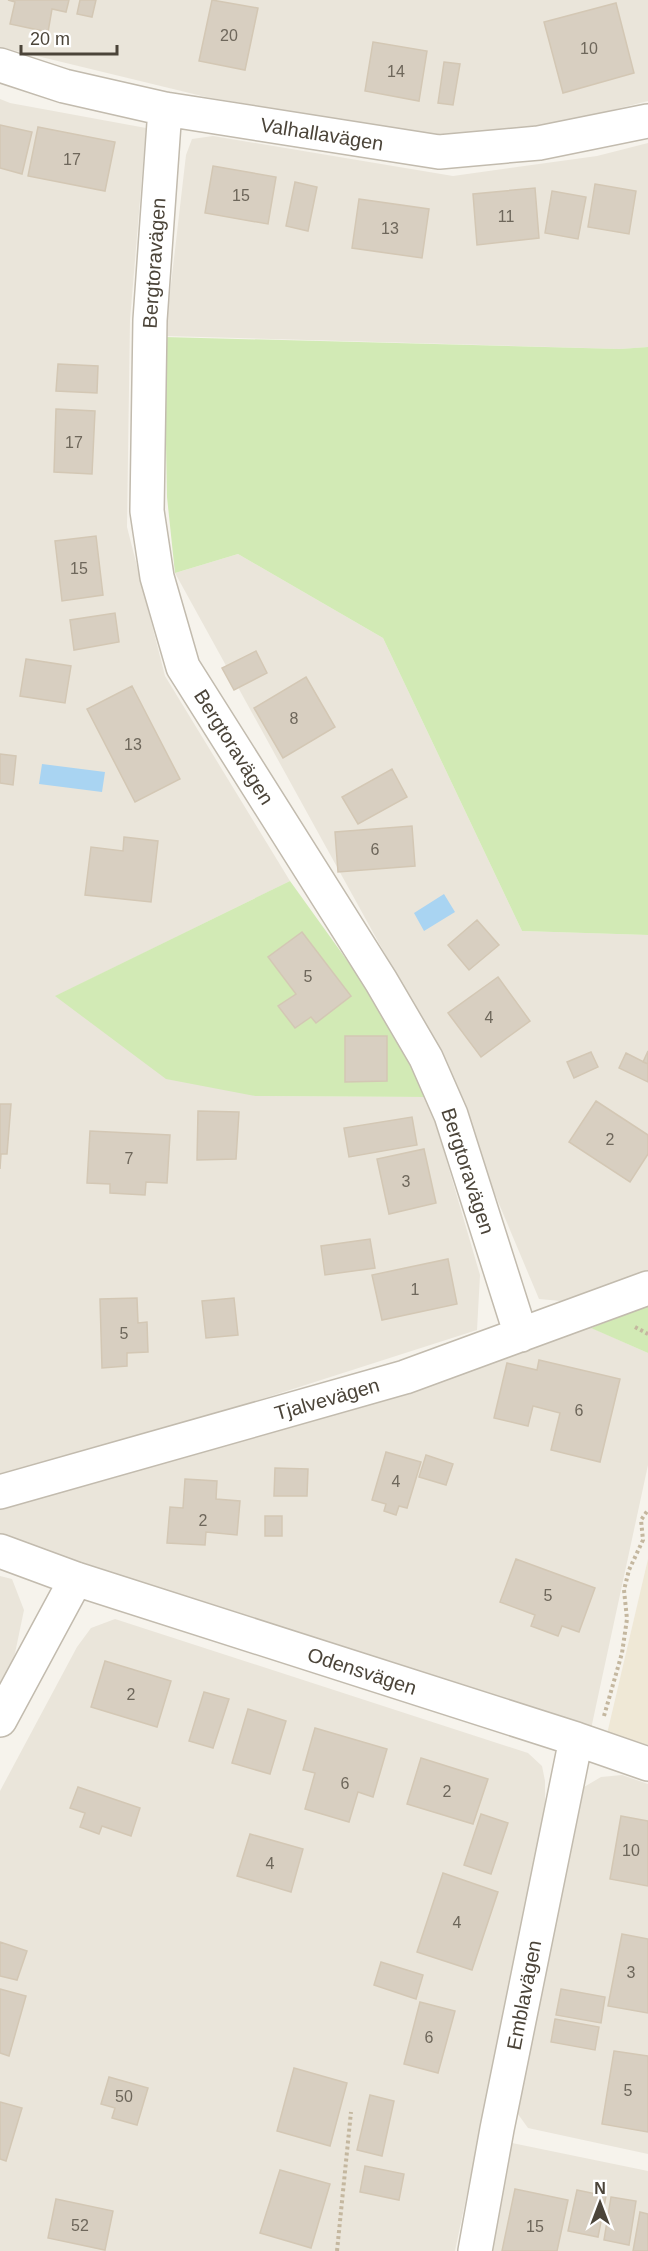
<svg xmlns="http://www.w3.org/2000/svg" width="648" height="2251" font-family="Arial,sans-serif">
  <style>
    .residential { fill: #eae5da }
    .education { fill: #efe8d6 }
    .green { fill: #d2eab5 }
    .water { fill: #a9d4f2 }
    .building { fill: #d8cfc1; stroke: #d3c7b4; stroke-width: 1.5 }
    .lines { fill: none; stroke-linecap: round; stroke-linejoin: round }
    .minor-casing { stroke: #c2bbae; stroke-width: 36 }
    .path { stroke: #c4b79f; stroke-width: 4; stroke-dasharray: 3 3; stroke-linecap: butt }
    .minor { stroke: #fff; stroke-width: 33 }
    .labels { text-anchor: middle; stroke-width: 4.5; stroke-linejoin: round; paint-order: stroke }
    .number-label { font-size: 16px; fill: #6e675b }
    .street-label { font-size: 20px; fill: #4b4439; stroke: #fff }
  </style>
  <rect width="100%" height="100%" fill="#f6f3ec"/>
  <path class="residential" d="M0 0H648V101L509 136 427 135 206 97 0 47Z
    M0 99 10 103 146 128 130 320 127 527 165 676 290 881 56 996 255 1096 428 1097 480 1275 477 1330 143 1437 0 1475Z
    M213 136 453 176 597 156 648 143V347L620 349 165 336 186 155 192 139Z
    M238 554 383 638 522 931 648 935V1271L561 1301 539 1299 423 1023 175 573Z
    M593 1326 592 1328 648 1353V1465L591 1729 0 1537V1502L216 1448 395 1396Z
    M0 1576 12 1579 24 1610 14 1658 0 1686Z
    M115 1619 528 1753 542 1766 545 1781V1804L497 2050 455 2251H0V1791L77 1647 91 1628Z
    M622 1775 648 1784V2154L528 2128 515 2110 572 1804 584 1787 601 1777Z
    M512 2143 648 2171V2251H491Z"/>
  <path class="education" d="M648 1559V1745L607 1734Z"/>
  <path class="green" d="M164 337 620 349 648 347V935L522 931 383 638 238 554 175 573 167 497Z
    M290 881 364 984 428 1097 255 1096 166 1079 55 996Z
    M648 1306V1353L591 1328Z"/>
  <path class="water" d="M42 764 105 772 102 792 39 784Z
    M444 894 455 912 424 931 414 913Z"/>
  <path class="building" d="M8 0H69L66 12 52 9 48 32 10 24 15 2Z
    M80 0H96L92 17 77 14Z
    M212 0 258 8 245 70 199 61Z
    M616 3 634 73 563 93 544 22Z
    M373 42 427 51 419 101 365 91Z
    M444 62 460 64 453 105 438 103Z
    M0 125 32 132 22 174 0 168Z
    M38 127 115 142 105 191 28 176Z
    M213 166 276 177 268 224 205 213Z
    M295 182 317 187 308 231 286 226Z
    M595 184 636 191 629 234 588 227Z
    M535 188 539 238 477 245 473 194Z
    M552 191 586 197 578 239 545 233Z
    M359 199 429 209 422 258 352 248Z
    M58 364 98 366 97 393 56 391Z
    M56 409 95 411 92 474 54 472Z
    M96 536 103 595 62 601 55 541Z
    M115 613 119 642 74 650 70 620Z
    M256 651 267 673 234 690 222 668Z
    M26 659 71 666 65 703 20 696Z
    M306 677 335 727 283 758 254 708Z
    M132 686 180 779 135 802 87 709Z
    M0 754 16 756 13 785 0 783Z
    M392 769 407 797 358 824 342 797Z
    M412 826 415 866 338 872 335 832Z
    M124 837 158 841 151 902 85 895 91 847 123 851Z
    M477 920 499 945 469 970 448 945Z
    M302 932 351 996 316 1023 311 1017 295 1028 278 1006 296 994 268 957Z
    M498 977 530 1021 481 1057 448 1013Z
    M345 1036H387V1081L345 1082Z
    M648 1051V1064L643 1062Z
    M591 1052 598 1067 574 1078 567 1062Z
    M626 1053 648 1064V1082L619 1068Z
    M596 1101 648 1135V1154L630 1182 569 1142Z
    M0 1104H11L7 1154H1L0 1169Z
    M198 1111 239 1112 236 1159 197 1160Z
    M412 1117 417 1145 349 1157 344 1128Z
    M90 1131 170 1135 167 1183 146 1182 145 1195 110 1193V1184L87 1183Z
    M424 1149 436 1203 389 1214 377 1159Z
    M370 1239 375 1268 325 1275 321 1246Z
    M448 1259 457 1304 382 1320 372 1275Z
    M137 1298 138 1323 147 1322 148 1352 127 1353V1366L102 1368 100 1299Z
    M234 1298 238 1335 206 1338 202 1301Z
    M539 1360 620 1379 600 1462 551 1450 560 1413 533 1406 528 1426 494 1418 507 1363 537 1370Z
    M386 1452 421 1462 407 1508 399 1506 396 1515 384 1511 386 1504 372 1500Z
    M426 1455 453 1464 446 1485 419 1477Z
    M275 1468 308 1469 307 1496H274Z
    M185 1479 217 1481 216 1499 240 1501 237 1535 206 1532 205 1545 167 1543 170 1507 183 1508Z
    M265 1516H282V1536H265Z
    M516 1559 595 1588 579 1632 562 1626 558 1636 531 1626 535 1615 500 1602Z
    M105 1661 171 1681 157 1727 91 1707Z
    M204 1692 229 1699 213 1748 189 1741Z
    M248 1709 286 1721 270 1774 232 1763Z
    M315 1728 387 1749 373 1797 358 1792 349 1822 305 1809 315 1773 303 1770Z
    M421 1758 488 1779 473 1824 407 1804Z
    M78 1787 140 1808 131 1836 102 1826 99 1834 80 1827 85 1813 70 1808Z
    M481 1814 508 1823 491 1874 464 1865Z
    M621 1816 648 1821V1886L610 1879Z
    M250 1834 303 1849 291 1892 237 1876Z
    M443 1873 498 1892 472 1970 417 1952Z
    M622 1934 648 1939V2013L608 2006Z
    M0 1942 27 1951 17 1980 0 1976Z
    M381 1962 423 1975 416 1999 374 1985Z
    M0 1989 26 1996 9 2056 0 2053Z
    M561 1989 605 1997 601 2023 556 2015Z
    M420 2002 455 2011 438 2073 404 2064Z
    M555 2019 599 2027 595 2050 551 2042Z
    M614 2051 648 2056V2132L602 2124Z
    M294 2068 347 2083 330 2146 277 2131Z
    M109 2077 148 2088 137 2125 112 2118 115 2108 101 2104Z
    M370 2095 394 2101 382 2156 357 2150Z
    M0 2102 22 2108 6 2161 0 2159Z
    M365 2166 404 2174 399 2200 360 2192Z
    M280 2170 330 2184 311 2248 260 2233Z
    M515 2189 568 2200 557 2251H502Z
    M577 2190 606 2196 598 2237 568 2231Z
    M611 2197 636 2201 629 2245 604 2240Z
    M56 2199 113 2211 105 2250 48 2238Z
    M640 2212 648 2214V2251H633Z"/>
  <g class="lines">
    <g class="minor-casing">
      <path id="minor" d="M0 65 64 86 165 109 439 152 539 143 648 121
        M165 109 150 320 147 511 157 577 183 667 381 981 426 1058 451 1115 521 1335
        M0 1492 405 1377 648 1288
        M0 1551 76 1579 576 1739 648 1764
        M0 1720 76 1579
        M475 2251 497 2129 576 1739"/>
    </g>
    <path class="path" d="M635 1327 648 1334
      M604 1716 622 1653 627 1619 624 1590 629 1570 643 1540 641 1520 648 1510
      M337 2251 351 2112"/>
    <use href="#minor" class="minor"/>
  </g>
  <g class="labels">
    <g class="number-label">
      <text x="229" y="41">20</text>
      <text x="589" y="54">10</text>
      <text x="396" y="77">14</text>
      <text x="72" y="165">17</text>
      <text x="241" y="201">15</text>
      <text x="506" y="222">11</text>
      <text x="390" y="234">13</text>
      <text x="74" y="448">17</text>
      <text x="79" y="574">15</text>
      <text x="294" y="724">8</text>
      <text x="133" y="750">13</text>
      <text x="375" y="855">6</text>
      <text x="308" y="982">5</text>
      <text x="489" y="1023">4</text>
      <text x="610" y="1145">2</text>
      <text x="129" y="1164">7</text>
      <text x="406" y="1187">3</text>
      <text x="415" y="1295">1</text>
      <text x="124" y="1339">5</text>
      <text x="579" y="1416">6</text>
      <text x="396" y="1487">4</text>
      <text x="203" y="1526">2</text>
      <text x="548" y="1601">5</text>
      <text x="131" y="1700">2</text>
      <text x="345" y="1789">6</text>
      <text x="447" y="1797">2</text>
      <text x="631" y="1856">10</text>
      <text x="270" y="1869">4</text>
      <text x="457" y="1928">4</text>
      <text x="631" y="1978">3</text>
      <text x="429" y="2043">6</text>
      <text x="628" y="2096">5</text>
      <text x="124" y="2102">50</text>
      <text x="80" y="2231">52</text>
      <text x="535" y="2232">15</text>
    </g>
    <g class="street-label">
      <text transform="translate(322 134) rotate(9)" y="7">Valhallavägen</text>
      <text transform="translate(154 263) rotate(-86)" y="7">Bergtoravägen</text>
      <text transform="translate(234 747) rotate(58)" y="7">Bergtoravägen</text>
      <text transform="translate(468 1171) rotate(72)" y="7">Bergtoravägen</text>
      <text transform="translate(327 1399) rotate(-16)" y="7">Tjalvevägen</text>
      <text transform="translate(362 1671) rotate(18)" y="7">Odensvägen</text>
      <text transform="translate(524 1995) rotate(-79)" y="7">Emblavägen</text>
    </g>
  </g>
  <g transform="translate(600 2203)" stroke="#ffffff" stroke-width="4.5" paint-order="stroke">
  <path d="M0-4.5L10 22L0 15L-10 22Z" fill="#4b4439"/>
  <text y="-9" font-size="16" font-weight="bold" text-anchor="middle" fill="#4b4439">N</text>
  </g>
  <path d="M21 45v9h96v-9" fill="none" stroke="#4b4439" stroke-width="3"/>
  <text x="30" y="45" font-size="18" fill="#4b4439" stroke="#ffffff" stroke-width="4.5" paint-order="stroke">20 m</text>
</svg>
